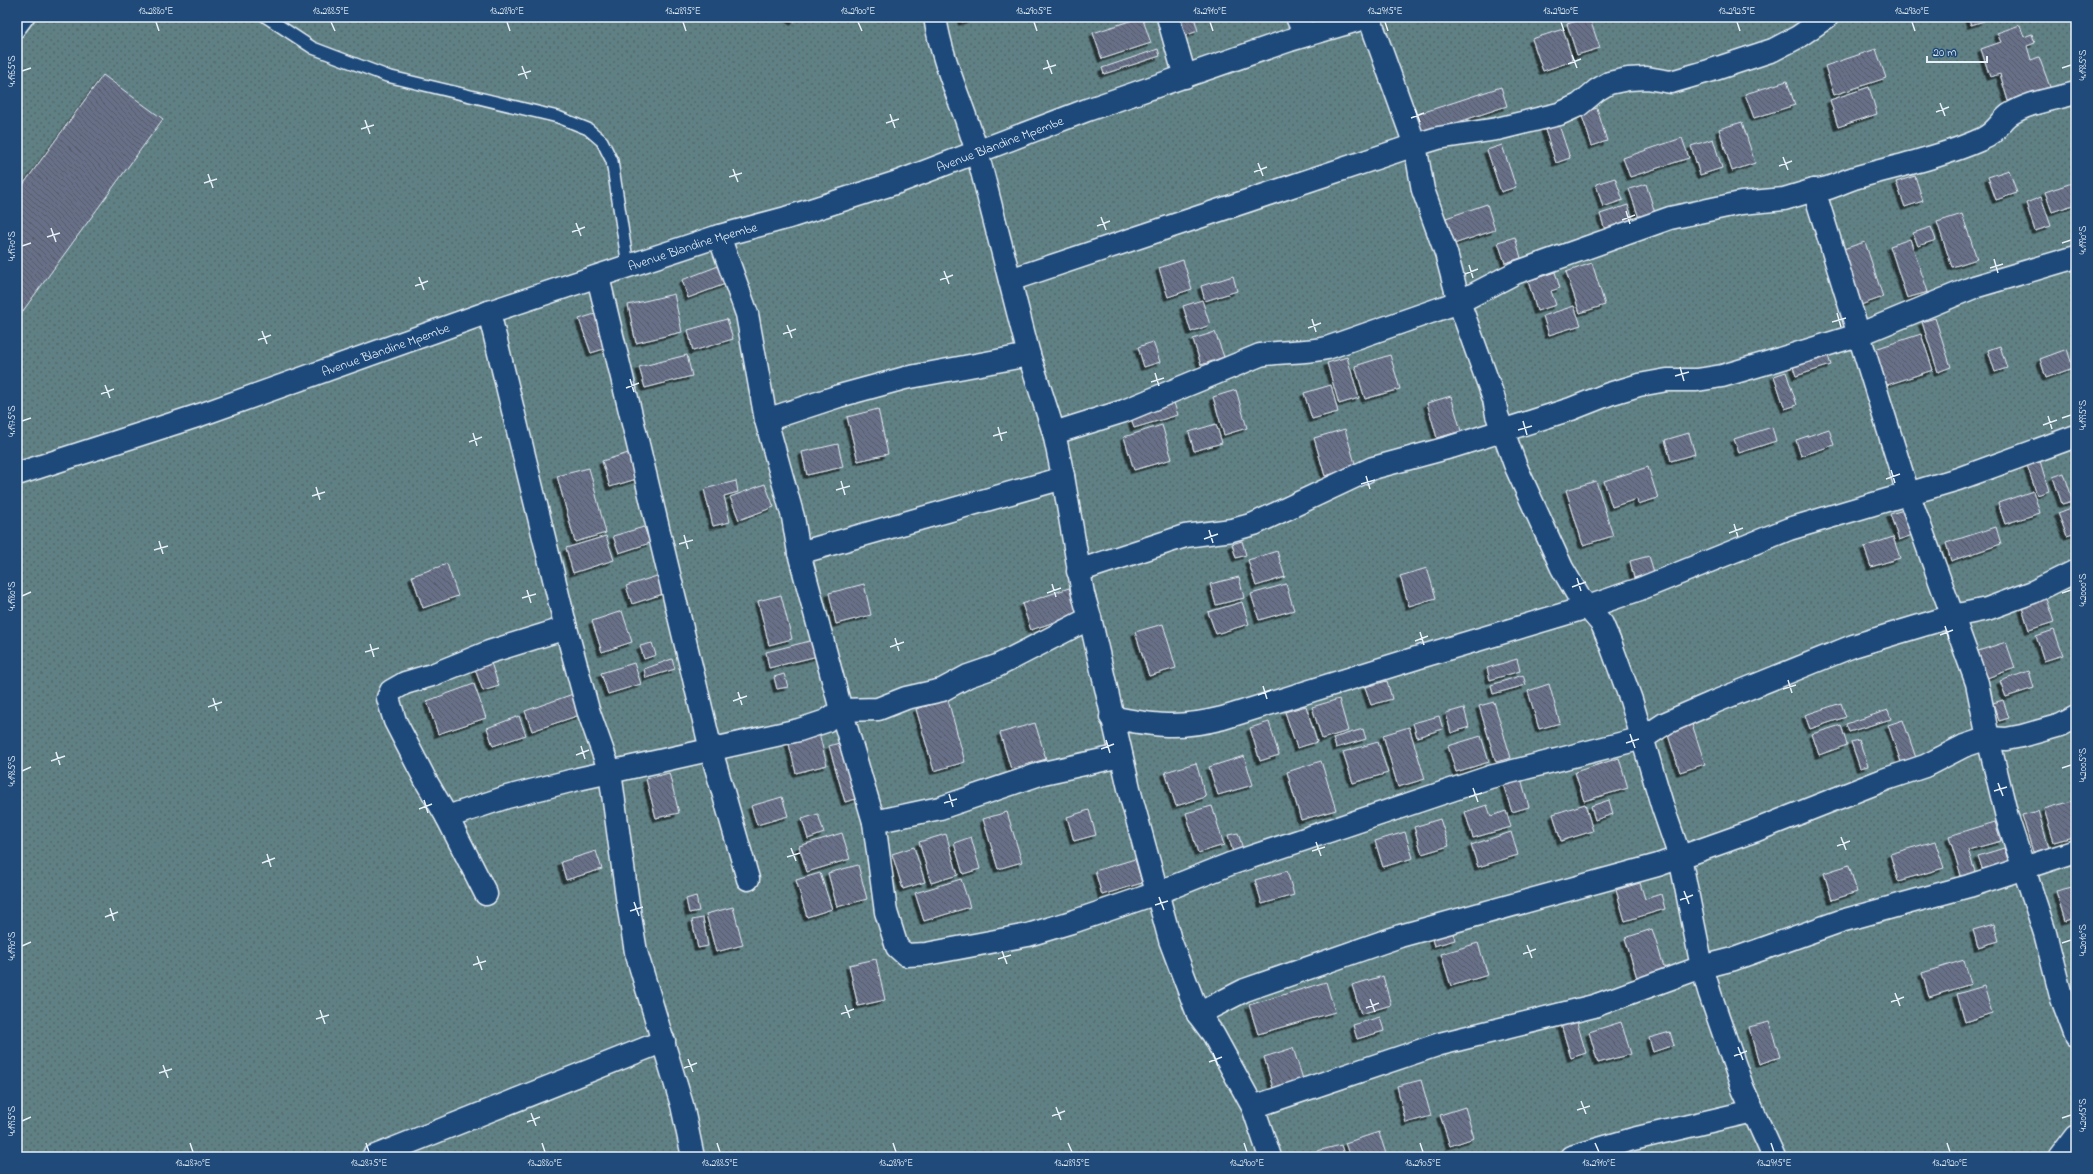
<svg xmlns="http://www.w3.org/2000/svg" width="2093" height="1174" font-family="'Indie Flower',sans-serif">
  <style>
    .grass { fill: url(#grass-dots); stroke: #a4b8be }
    .building { fill: url(#building-back-hatch); stroke: #e8f1f8; filter: url(#shadow) }
    .lines { fill: none; stroke-linecap: round; stroke-linejoin: round }
    .service-casing { stroke: #e8f1f8; stroke-width: 14 }
    .minor-casing { stroke: #e8f1f8; stroke-width: 25 }
    .service { stroke: #1f4a7a; stroke-width: 11 }
    .minor { stroke: #1f4a7a; stroke-width: 22 }
    .ticks { fill: none; stroke: #e8f1f8; stroke-width: 1.5 }
    .labels { text-anchor: middle; stroke-width: 3; stroke-linejoin: round; paint-order: stroke }
    .street-label { font-size: 13px; fill: #e8f1f8; stroke: #1f4a7a }
    .neatline { fill: none; stroke: #e8f1f8; stroke-width: 1.5 }
    .ticks-label { font-size: 10px; text-anchor: middle; fill: #e8f1f8 }
  </style>
  <defs>
    <pattern id="grass-dots" width="8" height="8" patternUnits="userSpaceOnUse"><rect width="8" height="8" fill="#5f8084"/><path d="M2 2h.1M6 6h.1" fill="none" stroke="#54676a" stroke-width="1.8" stroke-linecap="round"/></pattern>
    <pattern id="building-back-hatch" width="6" height="6" patternUnits="userSpaceOnUse"><rect width="6" height="6" fill="#676f89"/><path d="M-1 5l2 2M0 0l6 6M5-1l2 2" fill="none" stroke="#555a66"/></pattern>
    <filter id="shadow"><feDropShadow dx="-3.5" dy="3.5" stdDeviation="0" flood-color="#0009"/></filter>
  </defs>
  <rect width="100%" height="100%" fill="#1f4a7a"/>
  <filter id="ink" filterUnits="userSpaceOnUse"><feTurbulence type="fractalNoise" baseFrequency=".025" numOctaves="2"/><feDisplacementMap in="SourceGraphic" scale="8" xChannelSelector="R" yChannelSelector="G"/><feConvolveMatrix kernelMatrix="1 2 1 2 8 2 1 2 1" color-interpolation-filters="sRGB"/></filter>
  <g filter="url(#ink)">
    <path class="grass" d="M17 17H2076V1157H17Z"/>
    <path class="building" d="M787 17H798L794 22Z
      M961 17H976L962 22Z
      M1142 17 1151 43 1102 59 1093 33Z
      M1173 17H1194L1198 31 1179 38Z
      M1589 17 1600 48 1577 55 1567 24Z
      M1968 17H1983L1984 21 1971 25Z
      M2020 25 2024 37 2032 34 2035 43 2027 46 2031 60 2039 57 2050 87 2008 101 2000 74 1990 77 1981 49 2001 42 1997 33Z
      M1563 29 1573 61 1543 71 1532 39Z
      M1158 49 1160 56 1104 74 1102 68Z
      M1876 49 1886 78 1834 95 1825 66Z
      M103 75 163 119 17 319V193Z
      M1787 81 1795 105 1754 118 1745 94Z
      M1501 87 1507 106 1422 134 1415 115Z
      M1869 87 1877 114 1838 127 1830 100Z
      M1597 108 1607 141 1592 146 1581 113Z
      M1557 119 1570 158 1556 163 1543 124Z
      M1742 122 1755 163 1732 171 1719 129Z
      M1682 138 1689 158 1630 177 1623 158Z
      M1713 139 1722 168 1700 175 1691 146Z
      M1502 145 1516 187 1501 192 1487 150Z
      M2009 170 2017 193 1996 200 1988 177Z
      M1915 176 1923 201 1905 207 1896 182Z
      M1615 178 1623 200 1603 207 1596 184Z
      M2072 183 2076 194V204L2052 212 2045 192Z
      M1646 184 1655 213 1639 218 1629 189Z
      M2041 197 2051 226 2035 231 2026 203Z
      M1487 204 1495 230 1454 244 1446 218Z
      M1628 205 1633 220 1605 230 1600 214Z
      M1962 214 1977 259 1952 267 1937 222Z
      M1931 227 1936 240 1918 246 1913 233Z
      M1515 237 1521 258 1505 263 1498 242Z
      M1910 239 1928 292 1907 298 1890 246Z
      M1865 242 1883 297 1858 306 1840 250Z
      M1183 260 1192 289 1168 297 1159 268Z
      M1592 263 1605 305 1580 313 1566 272Z
      M721 265 728 283 688 298 682 280Z
      M1555 272 1560 288 1551 291 1556 305 1537 311 1528 281Z
      M1233 276 1237 291 1205 301 1201 286Z
      M674 294 682 332 636 343 628 305Z
      M1202 300 1210 325 1191 332 1183 306Z
      M1574 306 1581 325 1549 335 1543 316Z
      M595 314 607 348 591 353 579 319Z
      M1935 318 1951 367 1938 372 1922 322Z
      M727 319 733 339 693 351 688 330Z
      M1215 332 1224 357 1201 365 1193 339Z
      M1921 334 1933 370 1887 385 1875 349Z
      M1153 342 1160 362 1144 367 1138 347Z
      M2000 346 2007 368 1995 372 1988 350Z
      M2067 349 2073 368 2046 378 2040 359Z
      M1827 353 1831 365 1796 376 1792 364Z
      M687 355 692 376 645 388 639 367Z
      M1390 355 1400 389 1365 399 1355 366Z
      M1347 357 1359 398 1339 404 1327 363Z
      M1786 372 1797 405 1785 409 1774 376Z
      M1331 385 1338 412 1312 419 1304 393Z
      M1236 390 1247 428 1224 435 1213 397Z
      M1451 396 1461 431 1437 438 1427 403Z
      M1173 400 1178 415 1134 428 1130 414Z
      M878 409 888 454 858 461 847 417Z
      M1216 424 1222 443 1194 451 1189 432Z
      M1162 425 1172 459 1134 470 1124 437Z
      M1772 427 1776 441 1739 453 1734 439Z
      M1345 429 1356 467 1325 476 1314 438Z
      M1829 429 1834 445 1801 456 1796 440Z
      M1689 433 1695 454 1671 461 1665 440Z
      M838 444 843 467 807 475 802 452Z
      M635 451 643 477 610 487 602 461Z
      M2040 461 2049 491 2037 495 2027 465Z
      M1648 467 1658 498 1638 504 1637 499 1612 507 1604 481Z
      M589 468 606 533 575 542 557 476Z
      M2064 473 2073 501 2062 504 2053 477Z
      M736 481 738 492 724 496 730 522 713 526 704 489Z
      M1596 481 1613 536 1583 545 1566 490Z
      M765 484 774 507 739 520 730 497Z
      M2033 491 2040 513 2005 524 1998 503Z
      M2076 506V533L2067 536 2058 513Z
      M1904 510 1912 535 1899 540 1890 514Z
      M644 527 650 543 619 553 613 536Z
      M1996 527 2001 544 1951 561 1946 543Z
      M606 536 614 560 573 573 566 548Z
      M1893 537 1900 558 1871 567 1864 547Z
      M1242 541 1246 555 1236 558 1232 544Z
      M1277 551 1285 577 1256 586 1248 560Z
      M1649 556 1654 572 1634 578 1630 561Z
      M447 564 458 596 423 608 412 576Z
      M1427 568 1436 598 1409 606 1400 576Z
      M660 575 666 593 632 604 626 586Z
      M1239 577 1244 598 1216 605 1210 584Z
      M864 584 871 615 836 624 829 593Z
      M1286 584 1294 610 1259 620 1251 594Z
      M1069 588 1078 614 1031 630 1022 604Z
      M781 595 792 639 769 645 758 601Z
      M2045 596 2054 622 2029 630 2021 604Z
      M1242 602 1249 624 1216 634 1208 612Z
      M622 611 632 642 602 652 592 621Z
      M1163 624 1176 668 1149 676 1135 632Z
      M2054 630 2063 655 2044 661 2036 636Z
      M814 640 818 656 769 668 766 652Z
      M2006 642 2015 668 1987 678 1978 651Z
      M652 643 656 655 644 659 640 646Z
      M672 659 675 669 646 678 644 669Z
      M1517 659 1520 671 1490 680 1487 668Z
      M491 663 499 686 483 691 475 669Z
      M634 663 641 684 608 694 601 673Z
      M2029 671 2034 688 2006 697 2000 681Z
      M784 674 788 687 777 689 774 677Z
      M1523 675 1526 685 1493 694 1491 685Z
      M1387 681 1392 699 1371 705 1365 687Z
      M474 684 486 718 438 734 427 701Z
      M1549 684 1560 723 1539 729 1528 691Z
      M573 694 580 715 532 731 525 711Z
      M1339 699 1348 731 1322 739 1312 707Z
      M948 700 965 762 934 771 916 709Z
      M2003 700 2009 718 1999 721 1993 703Z
      M1494 702 1511 758 1496 762 1479 706Z
      M1841 703 1846 717 1810 729 1805 715Z
      M1306 706 1317 742 1297 748 1285 712Z
      M1464 708 1469 727 1451 733 1446 713Z
      M1888 710 1891 719 1849 732 1846 724Z
      M519 716 526 735 493 746 487 728Z
      M1439 716 1443 729 1417 737 1413 723Z
      M1903 720 1916 758 1901 762 1888 725Z
      M1269 722 1279 755 1260 761 1250 728Z
      M1035 723 1046 759 1011 769 1000 733Z
      M1692 724 1705 764 1680 772 1667 732Z
      M1841 725 1847 745 1819 755 1812 734Z
      M1409 727 1425 779 1398 787 1383 735Z
      M1363 729 1366 739 1336 748 1333 738Z
      M819 733 827 765 796 773 788 740Z
      M1481 736 1489 762 1456 772 1448 746Z
      M1859 740 1868 766 1860 768 1851 742Z
      M846 741 863 797 845 802 829 746Z
      M1378 742 1388 773 1353 783 1343 752Z
      M1244 756 1253 785 1218 795 1209 767Z
      M1619 758 1628 788 1584 801 1575 772Z
      M1321 761 1336 810 1301 820 1287 772Z
      M1196 763 1206 797 1176 806 1165 772Z
      M669 773 679 813 656 818 646 779Z
      M1520 775 1529 807 1512 812 1502 781Z
      M782 797 788 816 757 825 751 806Z
      M1609 800 1613 814 1595 820 1591 806Z
      M2076 800V836L2054 842 2044 809Z
      M1585 804 1593 831 1561 841 1553 814Z
      M1487 805 1491 816 1506 811 1511 827 1473 838 1465 812Z
      M1212 806 1224 845 1198 853 1186 813Z
      M1089 810 1096 835 1074 841 1067 817Z
      M2038 811 2049 848 2033 852 2022 815Z
      M1007 812 1022 862 998 869 983 819Z
      M818 814 824 833 808 839 802 819Z
      M1440 819 1449 846 1422 854 1414 827Z
      M1995 822 2001 841 1968 850 1977 878 1963 882 1949 836Z
      M1405 832 1413 858 1383 867 1375 841Z
      M1511 832 1518 855 1478 867 1471 845Z
      M842 833 850 859 807 872 799 846Z
      M1238 833 1243 849 1233 852 1228 835Z
      M946 834 958 875 931 883 919 842Z
      M971 837 980 869 963 874 954 843Z
      M1935 841 1944 868 1898 881 1890 854Z
      M914 847 925 882 903 889 892 854Z
      M2004 848 2009 863 1983 871 1978 856Z
      M596 851 602 869 566 880 561 862Z
      M1135 859 1142 883 1102 895 1095 871Z
      M858 865 867 899 837 907 828 873Z
      M1849 865 1857 892 1832 900 1824 873Z
      M1287 871 1294 895 1262 904 1255 880Z
      M820 873 832 909 807 917 796 880Z
      M961 879 970 907 924 921 915 893Z
      M1640 883 1645 899 1661 894 1665 909 1625 921 1616 890Z
      M2076 886V917L2065 921 2056 891Z
      M696 896 699 911 689 913 686 899Z
      M733 907 743 945 716 952 706 914Z
      M703 918 708 946 698 948 692 920Z
      M1994 924 1999 941 1978 947 1973 930Z
      M1452 929 1455 940 1434 946 1431 935Z
      M1652 929 1665 970 1637 978 1625 938Z
      M1478 943 1488 975 1451 986 1441 954Z
      M876 959 885 1000 858 1006 849 965Z
      M1964 960 1971 984 1929 997 1922 973Z
      M1383 976 1391 1005 1361 1014 1352 985Z
      M1326 982 1335 1012 1258 1034 1249 1005Z
      M1984 986 1992 1013 1965 1022 1957 994Z
      M1575 1016 1586 1053 1571 1058 1560 1021Z
      M1380 1017 1384 1031 1357 1039 1353 1025Z
      M1621 1022 1631 1054 1598 1063 1589 1032Z
      M1769 1022 1780 1057 1759 1064 1749 1027Z
      M1670 1032 1674 1045 1653 1052 1649 1038Z
      M1293 1048 1303 1079 1273 1088 1264 1057Z
      M1421 1080 1431 1116 1406 1123 1397 1086Z
      M1465 1107 1474 1138 1450 1146 1440 1115Z
      M1379 1132 1387 1157H1350L1345 1143Z
      M1341 1145 1345 1157H1319L1317 1151Z"/>
    <g class="lines">
      <g class="service-casing">
        <path id="service" d="M266 17 313 48 387 76 558 117 588 129 602 141 612 161 628 266
          M17 33 29 17"/>
      </g>
      <g class="minor-casing">
        <g id="minor">
          <path d="M935 17C942 64 964 107 977 152L1029 355 1054 433 1063 476 1083 594 1090 618 1131 797 1170 940 1198 1014 1213 1034 1253 1107 1270 1157"/>
          <path d="M1168 17 1185 77"/>
          <path d="M1297 17 1305 35"/>
          <path d="M1369 17 1415 145 1423 190 1446 253 1459 302 1494 399 1497 415 1516 467 1562 568 1579 597 1602 624 1611 645 1631 700 1663 808 1680 857 1702 967 1710 994 1743 1089 1774 1157"/>
          <path d="M2076 93C2055 99 2028 102 2009 115 1999 123 1996 133 1982 139 1942 157 1897 166 1854 178 1841 182 1827 191 1814 190L1908 493 1977 683 1988 738 2007 817 2045 933 2061 996 2076 1036"/>
          <path d="M719 236 747 314 766 420 793 517 799 553 841 710 874 822 886 912 897 947 906 955 926 954 1028 935 1075 921 1157 893 1230 864 1490 777 1643 738 1666 723 1712 703 1853 646 1953 616 1987 609 2033 592 2076 571"/>
          <path d="M598 277 711 750 748 879"/>
          <path d="M1010 280 1415 145 1438 138 1497 129 1559 114 1579 105 1597 90 1609 83 1628 79 1647 78 1671 82 1709 71 1773 50 1798 37 1827 17"/>
          <path d="M489 312 566 628 588 710 610 772 628 904 636 952 682 1105 693 1157"/>
          <path d="M766 420 839 396 905 378 1029 355"/>
          <path d="M1054 433 1124 411 1260 355C1283 351 1304 353 1327 348L1459 302 1515 273 1670 218 1741 203 1784 199 1814 190"/>
          <path id="s1" d="M17 474 200 415 489 312 719 236 786 218 898 182 1087 110 1290 40 1368 17"/>
          <path d="M799 553 1053 481 1063 476"/>
          <path d="M1078 571 1185 536 1232 530 1254 524 1373 468 1451 447 1571 409 1609 394 1639 385 1667 380H1697L1722 376 1770 362 1858 335 1974 287 2076 257"/>
          <path d="M1111 717C1155 726 1179 729 1223 718L1423 656 1588 607 1640 589 1789 529 1958 479 2076 436"/>
          <path d="M447 817 507 797 578 779 799 730 826 721 841 710 878 709 906 698 942 690 968 676 997 666 1090 618"/>
          <path d="M874 822 940 808 1043 773 1121 756"/>
          <path d="M486 894 447 817 426 781 395 721 388 698 391 691 405 683 432 675 489 652 566 628"/>
          <path d="M1198 1014 1245 990 1400 936 1658 865 1754 831 1886 779 1925 766 1964 746 1988 738 2006 739 2022 736 2061 725 2076 717"/>
          <path d="M1253 1107 1440 1044 1594 1006 1702 967 1734 959 1841 921 1969 886 2076 851"/>
          <path d="M373 1157 664 1041"/>
          <path d="M1571 1157 1633 1139 1753 1111"/>
          <path d="M2060 1157 2076 1136"/>
        </g>
      </g>
      <use href="#service" class="service"/>
      <use href="#minor" class="minor"/>
    </g>
  </g>
  <path class="ticks" d="M156 22 159 31M331 22 335 31M507 22 510 31M683 22 686 31M858 22 862 31M1034 22 1037 31M1210 22 1213 31M1385 22 1388 31M1561 22 1564 31M1737 22 1740 31M1912 22 1915 31M1572 55 1577 68M1047 60 1052 74M1568 64 1581 59M522 66 527 79M2062 68 2071 65M1043 69 1056 65M22 71 31 68M518 75 531 71M1940 103 1945 116M1415 109 1420 122M1936 112 1949 107M890 114 895 128M1411 118 1424 113M365 120 370 134M886 123 899 119M361 129 374 125M1783 157 1788 170M1258 163 1263 176M1779 166 1792 161M733 169 738 182M1254 172 1267 167M208 174 213 188M729 177 742 173M204 183 217 179M1626 211 1630 224M1101 217 1106 230M1622 220 1635 215M576 223 581 236M1097 226 1110 221M51 228 56 242M572 232 585 227M47 237 60 233M2062 243 2071 240M22 246 31 243M1994 259 1998 273M1469 265 1473 278M1990 268 2003 264M944 271 949 284M1465 274 1478 269M419 277 424 290M940 280 953 275M415 286 428 281M1837 313 1841 327M1312 319 1316 332M1832 322 1846 318M787 325 792 338M1308 328 1321 323M262 331 267 344M783 334 796 329M258 340 271 335M1680 367 1684 381M1155 373 1159 386M1675 376 1689 372M630 379 634 392M1151 382 1164 378M105 385 110 398M626 388 639 383M101 394 114 389M2048 416 2052 429M2062 418 2071 415M22 421 31 418M1523 421 1527 435M2043 425 2057 420M998 427 1002 441M1518 430 1532 426M473 433 477 446M993 436 1007 432M469 442 482 437M1891 470 1895 483M1366 476 1370 489M1886 479 1900 474M841 481 845 495M1361 484 1375 480M316 487 320 500M836 490 850 486M312 496 325 492M1734 524 1738 537M1209 530 1213 543M1729 533 1743 528M684 535 688 549M1204 539 1218 534M159 541 163 554M679 544 693 540M154 550 168 546M1577 578 1581 591M1052 584 1056 597M1572 587 1586 582M527 590 531 603M1047 593 1061 588M2062 593 2071 590M22 596 31 592M522 598 536 594M1945 626 1949 639M1420 632 1424 645M1940 635 1953 630M895 638 899 651M1415 641 1428 636M370 644 374 657M890 647 904 642M365 652 379 648M1788 680 1792 693M1263 686 1267 699M1783 689 1796 685M738 692 742 705M1258 695 1271 690M213 698 217 711M733 701 747 696M208 707 222 702M1630 734 1635 748M1106 740 1110 753M1626 743 1639 739M581 746 585 759M1101 749 1114 744M56 752 60 765M576 755 589 750M51 761 65 756M2062 768 2071 765M22 771 31 767M1998 783 2003 796M1473 788 1478 802M1994 791 2007 787M949 794 953 807M1469 797 1482 793M424 800 428 813M944 803 957 799M419 809 432 804M1841 837 1846 850M1316 842 1321 856M1837 846 1850 841M791 848 796 861M1312 851 1325 847M267 854 271 867M787 857 800 853M262 863 275 858M1684 891 1689 904M1159 897 1164 910M1680 900 1693 895M634 902 639 916M1155 905 1168 901M110 908 114 921M630 911 643 907M105 917 118 912M2062 943 2071 940M1527 945 1532 958M22 946 31 942M1002 951 1007 964M1523 954 1536 949M477 956 482 970M998 959 1011 955M473 965 486 961M1895 993 1900 1006M1370 999 1375 1012M1891 1002 1904 997M845 1005 850 1018M1366 1008 1379 1003M320 1010 325 1024M841 1014 854 1009M316 1019 329 1015M1738 1047 1743 1060M1213 1053 1218 1066M1734 1056 1747 1051M688 1059 693 1072M1209 1062 1222 1057M163 1065 168 1078M684 1068 697 1063M159 1073 172 1069M1581 1101 1586 1114M1056 1107 1061 1120M1577 1110 1590 1106M531 1113 536 1126M1052 1116 1065 1111M2062 1118 2071 1115M22 1121 31 1117M527 1122 540 1117M190 1143 193 1152M366 1143 369 1152M542 1143 545 1152M717 1143 720 1152M893 1143 896 1152M1068 1143 1072 1152M1244 1143 1247 1152M1420 1143 1423 1152M1595 1143 1599 1152M1771 1143 1774 1152M1947 1143 1950 1152"/>
  <g class="labels">
    <g class="street-label">
      <text dy="5" stroke="none"><textPath href="#s1" startOffset="1037">Avenue Blandine Mpembe</textPath></text>
      <text dy="5" stroke="none"><textPath href="#s1" startOffset="713">Avenue Blandine Mpembe</textPath></text>
      <text dy="5" stroke="none"><textPath href="#s1" startOffset="389">Avenue Blandine Mpembe</textPath></text>
    </g>
  </g>
  <rect width="2093" height="1174" fill="none" stroke="#1f4a7a" stroke-width="44"/>
  <path d="M1927 56v6h60v-6" fill="none" stroke="#e8f1f8" stroke-width="2"/>
  <text x="1933" y="56" font-size="12" fill="#e8f1f8" stroke="#1f4a7a" stroke-width="3" paint-order="stroke">20 m</text>
  <rect x="22" y="22" width="2049" height="1130" class="neatline"/>
  <g class="ticks-label">
    <text x="156" y="14">13.2880°E</text>
    <text x="331" y="14">13.2885°E</text>
    <text x="507" y="14">13.2890°E</text>
    <text x="683" y="14">13.2895°E</text>
    <text x="858" y="14">13.2900°E</text>
    <text x="1034" y="14">13.2905°E</text>
    <text x="1210" y="14">13.2910°E</text>
    <text x="1385" y="14">13.2915°E</text>
    <text x="1561" y="14">13.2920°E</text>
    <text x="1737" y="14">13.2925°E</text>
    <text x="1912" y="14">13.2930°E</text>
    <text transform="translate(2082 65) rotate(-90)" y="4">4.1985°S</text>
    <text transform="translate(11 71) rotate(-90)" y="4">4.1965°S</text>
    <text transform="translate(2082 240) rotate(-90)" y="4">4.1990°S</text>
    <text transform="translate(11 246) rotate(-90)" y="4">4.1970°S</text>
    <text transform="translate(2082 415) rotate(-90)" y="4">4.1995°S</text>
    <text transform="translate(11 421) rotate(-90)" y="4">4.1975°S</text>
    <text transform="translate(2082 590) rotate(-90)" y="4">4.2000°S</text>
    <text transform="translate(11 596) rotate(-90)" y="4">4.1980°S</text>
    <text transform="translate(2082 765) rotate(-90)" y="4">4.2005°S</text>
    <text transform="translate(11 771) rotate(-90)" y="4">4.1985°S</text>
    <text transform="translate(2082 940) rotate(-90)" y="4">4.2010°S</text>
    <text transform="translate(11 946) rotate(-90)" y="4">4.1990°S</text>
    <text transform="translate(2082 1115) rotate(-90)" y="4">4.2015°S</text>
    <text transform="translate(11 1121) rotate(-90)" y="4">4.1995°S</text>
    <text x="193" y="1166">13.2870°E</text>
    <text x="369" y="1166">13.2875°E</text>
    <text x="545" y="1166">13.2880°E</text>
    <text x="720" y="1166">13.2885°E</text>
    <text x="896" y="1166">13.2890°E</text>
    <text x="1072" y="1166">13.2895°E</text>
    <text x="1247" y="1166">13.2900°E</text>
    <text x="1423" y="1166">13.2905°E</text>
    <text x="1599" y="1166">13.2910°E</text>
    <text x="1774" y="1166">13.2915°E</text>
    <text x="1950" y="1166">13.2920°E</text>
  </g>
</svg>
